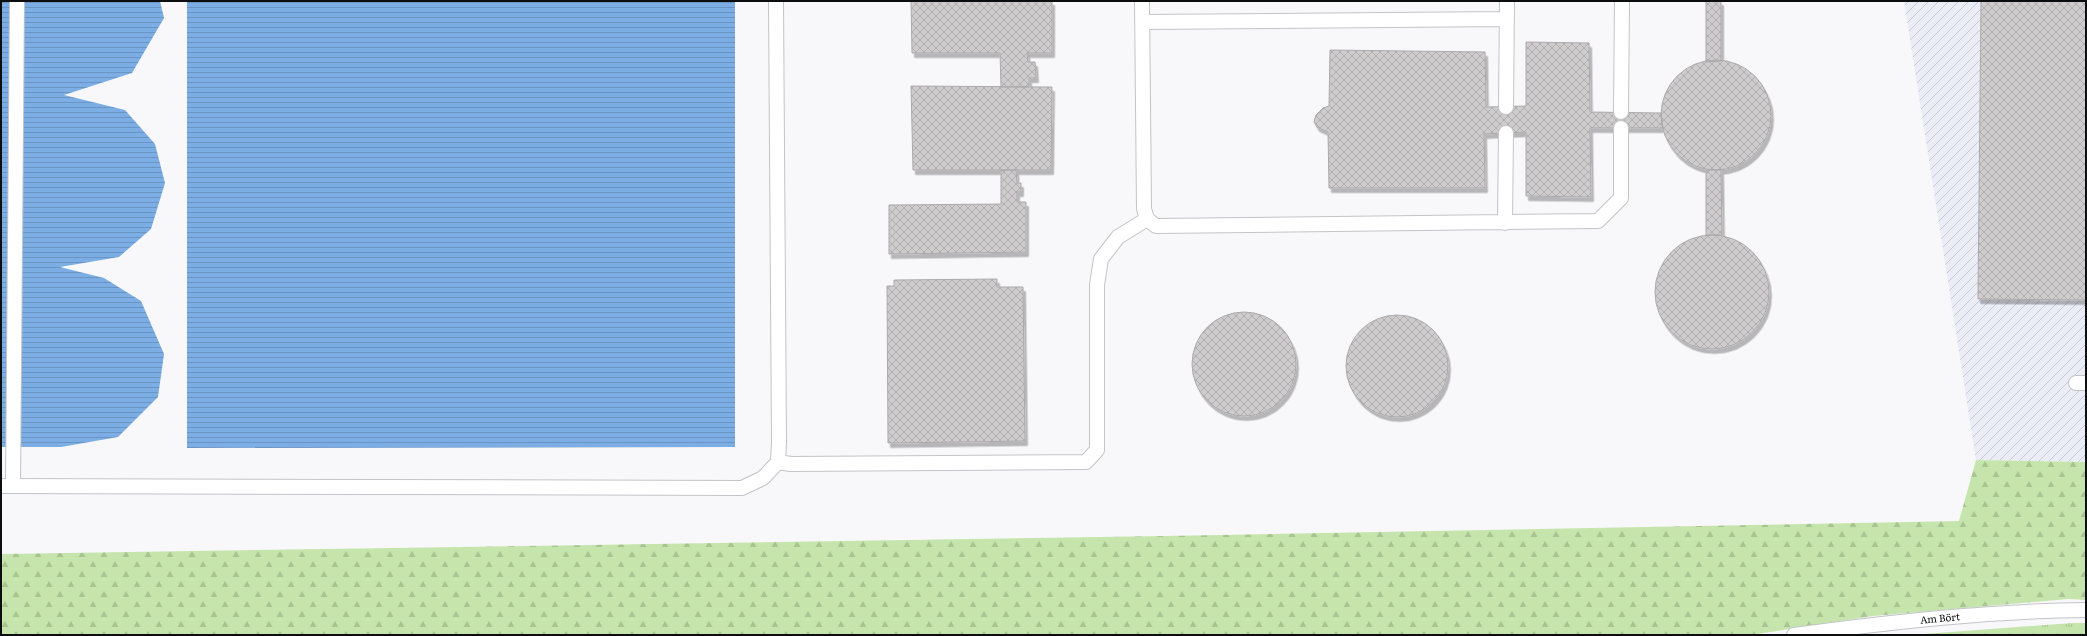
<svg xmlns="http://www.w3.org/2000/svg" width="2087" height="636" font-family="Literata,serif">
  <style>
    .industrial { fill: url(#industrial-furrows) }
    .grass { fill: url(#grass-tufts) }
    .forest { fill: url(#forest-firs) }
    .water { fill: url(#water-rules) }
    .building { fill: url(#building-cross-hatch); stroke: #aca9ab; filter: url(#shadow) }
    .lines { fill: none; stroke-linecap: round; stroke-linejoin: round }
    .lane-casing { stroke: #c3c4c7; stroke-width: 16 }
    .lane { stroke: #fff; stroke-width: 14 }
    .labels { text-anchor: middle; stroke-width: 3; stroke-linejoin: round; paint-order: stroke }
    .street-label { font-size: 10px; fill: #0c0d0e; stroke: #fff }
  </style>
  <defs>
    <pattern id="industrial-furrows" width="10" height="10" patternUnits="userSpaceOnUse"><rect width="10" height="10" fill="#eaecf6"/><path d="M-1 1l2-2M0 10L10 0M9 11l2-2" fill="none" stroke="#c8c9d2"/></pattern>
    <pattern id="grass-tufts" width="24" height="20" patternUnits="userSpaceOnUse"><rect width="24" height="20" fill="#c6e5ac"/><path d="M3 7l-1-3M5 7V3M7 7l1-3M15 17l-1-3M17 17v-4M19 17l1-3" fill="none" stroke="#a9c393"/></pattern>
    <pattern id="forest-firs" width="22" height="20" patternUnits="userSpaceOnUse"><rect width="22" height="20" fill="#c6e5ac"/><path d="M5 1l3.5 6h-7zM16 11l3.5 6h-7z" fill="#a9c393"/></pattern>
    <pattern id="water-rules" width="6" height="5" patternUnits="userSpaceOnUse"><rect width="6" height="5" fill="#7cade4"/><path d="M0 2.5h6" fill="none" stroke="#6a94c2"/></pattern>
    <pattern id="building-cross-hatch" width="8" height="8" patternUnits="userSpaceOnUse"><rect width="8" height="8" fill="#cfccce"/><path d="M0 0l8 8M0 8l8-8" fill="none" stroke="#b1aeb0"/></pattern>
    <filter id="shadow"><feDropShadow dx="2.5" dy="4.5" stdDeviation="0" flood-color="#0004"/></filter>
  </defs>
  <rect width="100%" height="100%" fill="#f8f8fb"/>
  <path class="industrial" d="M1904 1H2086V462L1976 460Z"/>
  <path class="grass" d="M2072 623H2086V635H1910Z"/>
  <path class="forest" d="M1976 460 2086 462V600L2068 599 1873 616 1751 635H1V554L1165 536 1959 521Z"/>
  <path class="water" d="M1 1H160L164 18 132 73 64 95 125 110 155 144 165 183 151 229 119 257 60 267 104 278 141 301 164 354 158 397 118 437 61 447H1Z
    M187 1H735V447L187 448Z"/>
  <path class="building" d="M911 1H1052V53H1027L1028 62H1035L1036 78H1029V87H1001L1000 53H912Z
    M1706 1H1721V61L1706 62Z
    M1981 1H2086V300L1978 299Z
    M1526 42 1589 43 1590 112 1661 113 1663 128H1590L1591 197 1526 196V132L1484 134 1485 188H1329L1328 132 1317 127 1314 122 1316 115 1323 108 1329 106 1330 50 1485 52 1486 107 1526 106Z
    M1661 115a55 55 0 1 1 110 0a55 55 0 1 1-110 0Z
    M911 86 1052 87 1051 170H913Z
    M1001 170H1016L1017 183H1021V192H1017V202H1026V252L889 254V205L1001 204Z
    M1706 170H1721L1722 235H1706Z
    M1655 292a57 57 0 1 1 114 0a57 57 0 1 1-114 0Z
    M997 279V287H1023L1025 441 888 443 887 286H894V280Z
    M1192 364a52 52 0 1 1 104 0a52 52 0 1 1-104 0Z
    M1346 366a51 51 0 1 1 102 0a51 51 0 1 1-102 0Z"/>
  <g class="lines">
    <g class="lane-casing">
      <path id="lane" d="M1142 1 1144 209 1147 219 1156 226 1598 221 1621 198V128
        M1142 22 1507 19
        M1506 107 1507 1
        M1621 112 1622 1
        M1505 223 1506 133
        M2076 383H2086
        M778 462 791 464 1086 462 1097 450V285L1101 259 1118 237 1147 219
        M1 486 742 488 763 478 778 462 779 442 776 1
        M13 486 17 1
        M1794 635C1891 622 1988 611 2086 610"/>
    </g>
    <use href="#lane" class="lane"/>
  </g>
  <g class="labels">
    <g class="street-label">
      <text transform="translate(1940 618) rotate(-5)" y="4">Am Bört</text>
    </g>
  </g>
  <rect width="2087" height="636" fill="none" stroke="#0c0d0e" stroke-width="4"/>
</svg>
